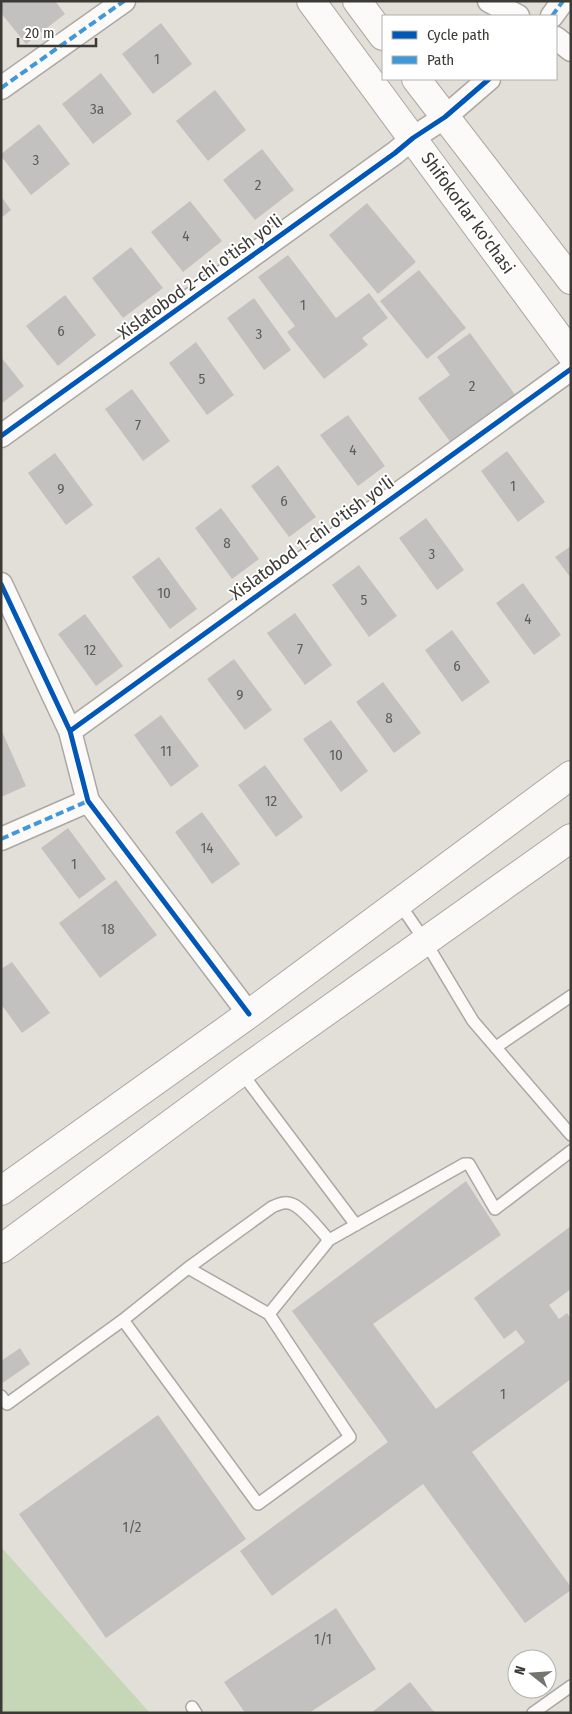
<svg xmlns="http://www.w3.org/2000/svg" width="572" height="1714" font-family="'Fira Sans Condensed',sans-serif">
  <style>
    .green { fill: #c5d7b6 }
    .building { fill: #c2c1c0 }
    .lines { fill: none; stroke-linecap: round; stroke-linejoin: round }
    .lane-casing { stroke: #aaa8a3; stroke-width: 14 }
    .street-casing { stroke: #aaa8a3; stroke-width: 25 }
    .secondary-casing { stroke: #aaa8a3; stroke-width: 30 }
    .lane { stroke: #fbfaf9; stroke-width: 11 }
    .street { stroke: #fbfaf9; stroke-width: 22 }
    .secondary { stroke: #fbfaf9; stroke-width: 28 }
    .quiet { stroke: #3f98d8; stroke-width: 4; stroke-dasharray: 8 4; stroke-linecap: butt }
    .cycleway-casing { stroke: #fff; stroke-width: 8 }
    .cycleway { stroke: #0057b8; stroke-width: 5 }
    .labels { text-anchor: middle; stroke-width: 4; stroke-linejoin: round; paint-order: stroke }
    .number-label { font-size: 15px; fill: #5e5c58 }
    .street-label { font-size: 18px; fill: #3c3a35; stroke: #fff }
  </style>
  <rect width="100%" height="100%" fill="#e2dfd8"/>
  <path class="green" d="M1 1547 150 1713H1Z"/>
  <path class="building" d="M1 1H55L65 14 26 44 1 13Z
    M161 23 192 64 153 94 122 54Z
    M101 73 132 114 93 144 62 104Z
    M215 90 246 130 208 161 176 121Z
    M39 124 70 164 31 195 1 156V154Z
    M262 149 294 190 255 220 223 180Z
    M1 196 11 210 1 218Z
    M190 201 222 241 183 272 151 232Z
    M367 203 416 262 378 294 329 235Z
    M131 247 163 288 123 318 92 278Z
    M288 255 336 318 369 293 388 318 362 338 368 345 324 379 287 332 295 326 258 277Z
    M419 270 466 328 427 359 380 301Z
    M65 295 96 335 58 366 26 326Z
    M254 298 291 350 264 370 227 318Z
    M470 333 516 396 451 443 418 398 450 375 437 357Z
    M196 342 234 395 207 415 169 363Z
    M1 357 24 386 1 404Z
    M132 389 170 441 143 461 105 409Z
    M348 415 385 466 358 486 320 435Z
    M507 451 545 502 518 522 481 471Z
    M55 453 93 505 66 525 28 473Z
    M278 465 316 517 289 537 251 486Z
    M221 508 259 559 232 579 195 528Z
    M426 518 464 570 437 590 399 538Z
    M571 546V578L555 557Z
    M159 557 197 609 170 629 132 577Z
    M359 565 397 616 369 637 332 585Z
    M523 583 561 635 534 655 496 603Z
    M295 613 332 665 305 685 267 633Z
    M85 614 123 666 96 686 58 634Z
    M452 630 490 682 462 702 425 650Z
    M234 659 272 710 245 730 207 679Z
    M383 682 421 733 394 753 356 702Z
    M161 715 199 766 171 787 134 735Z
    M331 720 368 771 341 792 303 739Z
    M1 729 26 786 1 797Z
    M265 765 303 817 276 837 238 785Z
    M202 812 240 864 212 884 175 832Z
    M68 828 106 879 79 899 41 848Z
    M116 880 157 935 100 978 59 923Z
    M12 962 50 1013 22 1033 1 1004V969Z
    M466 1181 501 1235 373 1324 436 1409 525 1342 516 1330 504 1339 474 1298 571 1226V1289L549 1305 559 1319 567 1313 571 1319V1379L472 1452 571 1587V1590L525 1623 423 1484 272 1596 240 1551 388 1442 292 1311Z
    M20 1348 30 1364 1 1384V1361Z
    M158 1415 246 1539 106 1638 19 1514Z
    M336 1608 376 1669 309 1713H245L224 1682Z
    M410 1682 435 1713H371Z"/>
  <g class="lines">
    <g class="lane-casing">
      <path id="lane" d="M399 903 425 941 473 1021 571 1135
        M496 1047 571 996
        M241 1072 356 1225
        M329 1240 464 1164H469L495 1209 571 1151
        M123 1320 258 1504 350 1437 269 1314
        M1 1396 7 1404 123 1320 188 1268 272 1207C279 1204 285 1201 292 1204 303 1208 320 1230 329 1240L269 1314 188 1268
        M192 1707 196 1713
        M533 1713 571 1686"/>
    </g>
    <g class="street-casing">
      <path id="street" d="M489 1 518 16
        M552 16 563 1
        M556 38 571 50
        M1 88 124 1
        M1 436 395 153 413 138 445 117 489 79
        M1 584 70 731 88 801 249 1014
        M70 731 571 369
        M1 839 88 801"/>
    </g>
    <g class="secondary-casing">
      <path id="secondary" d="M311 1 571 354
        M357 1 383 36
        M416 79 571 280
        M1 1191 249 1014 571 775
        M1 1249 241 1072 571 838"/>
    </g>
    <use href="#lane" class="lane"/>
    <use href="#street" class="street"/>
    <use href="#secondary" class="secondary"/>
    <path class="quiet" d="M552 16 563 1
      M1 88 124 1
      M1 839 88 801"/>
    <g class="cycleway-casing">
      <path id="cycleway" d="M1 436 395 153 413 138 445 117 489 79
        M1 584 70 731 88 801 249 1014
        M70 731 571 369"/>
    </g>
    <use href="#cycleway" class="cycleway"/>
  </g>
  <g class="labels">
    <g class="number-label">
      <text x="157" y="64">1</text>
      <text x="97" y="114">3a</text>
      <text x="36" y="165">3</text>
      <text x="258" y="190">2</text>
      <text x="186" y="241">4</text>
      <text x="303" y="310">1</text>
      <text x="61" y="336">6</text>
      <text x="259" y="339">3</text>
      <text x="202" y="384">5</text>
      <text x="472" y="391">2</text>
      <text x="138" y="430">7</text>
      <text x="353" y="455">4</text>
      <text x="513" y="491">1</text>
      <text x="61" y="494">9</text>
      <text x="284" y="506">6</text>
      <text x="227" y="548">8</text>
      <text x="432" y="559">3</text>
      <text x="164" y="598">10</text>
      <text x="364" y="605">5</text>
      <text x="528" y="624">4</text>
      <text x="300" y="654">7</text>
      <text x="90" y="655">12</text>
      <text x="457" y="671">6</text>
      <text x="240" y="700">9</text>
      <text x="389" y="723">8</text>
      <text x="166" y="756">11</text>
      <text x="336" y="760">10</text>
      <text x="271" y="806">12</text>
      <text x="207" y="853">14</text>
      <text x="74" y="869">1</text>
      <text x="108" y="934">18</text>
      <text x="503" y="1399">1</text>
      <text x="132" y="1532">1/2</text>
      <text x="323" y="1644">1/1</text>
    </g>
    <g class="street-label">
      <text transform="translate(468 213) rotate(54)" y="6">Shifokorlar ko'chasi</text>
      <text transform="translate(200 277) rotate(-36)" y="6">Xislatobod 2-chi o'tish yo'li</text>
      <text transform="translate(312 538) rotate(-36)" y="6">Xislatobod 1-chi o'tish yo'li</text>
    </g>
  </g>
  <rect width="572" height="1714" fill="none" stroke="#3c3a35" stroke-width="5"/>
  <rect x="382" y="15" width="175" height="65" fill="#ffffff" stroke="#b1b0ae"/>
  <rect x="392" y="31" width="25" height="8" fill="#0057b8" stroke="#b1b0ae"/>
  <text x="427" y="40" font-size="15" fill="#3c3a35">Cycle path</text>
  <rect x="392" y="56" width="25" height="8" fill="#3f98d8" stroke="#b1b0ae"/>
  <text x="427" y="65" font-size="15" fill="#3c3a35">Path</text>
  <g transform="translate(532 1674) rotate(287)"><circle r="24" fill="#ffffff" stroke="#b1b0ae"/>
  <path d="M0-4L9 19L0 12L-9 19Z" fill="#76746e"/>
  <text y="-8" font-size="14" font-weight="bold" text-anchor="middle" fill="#3c3a35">N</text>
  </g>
  <path d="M18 38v8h78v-8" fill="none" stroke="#3c3a35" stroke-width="2.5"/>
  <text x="25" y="38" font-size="15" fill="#3c3a35" stroke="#ffffff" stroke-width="4" paint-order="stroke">20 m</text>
</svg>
